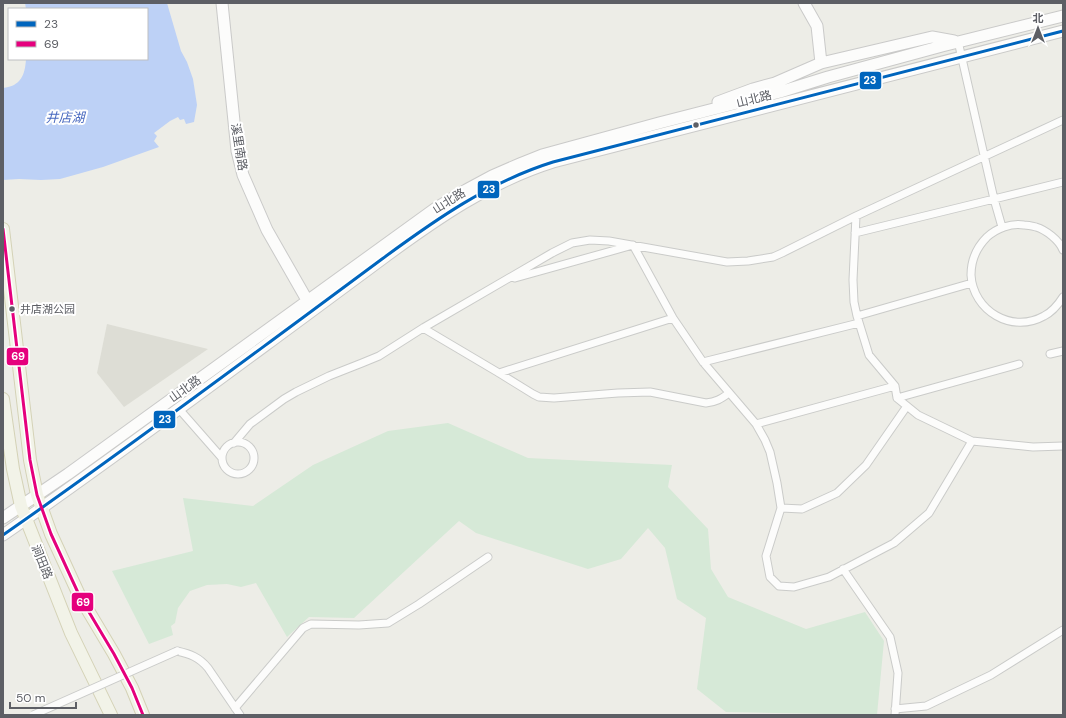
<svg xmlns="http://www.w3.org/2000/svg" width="1066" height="718" font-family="'DM Sans','Noto Sans SC',sans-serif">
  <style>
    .education { fill: #ddddd5 }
    .green { fill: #d6e9d7 }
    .water { fill: #bdd1f6 }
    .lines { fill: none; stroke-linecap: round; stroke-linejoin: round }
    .street-casing { stroke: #cacbc9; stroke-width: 9 }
    .secondary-casing { stroke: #cacac9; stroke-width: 13 }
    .primary-casing { stroke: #d4d2b6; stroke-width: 14 }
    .street { stroke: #fcfcfb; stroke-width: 7 }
    .secondary { stroke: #fcfcfb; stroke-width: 11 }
    .primary { stroke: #f2f3e8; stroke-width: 12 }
    .street-bridge-casing { stroke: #cacbc9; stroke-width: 9; stroke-linecap: butt }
    .street-bridge { stroke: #fcfcfb; stroke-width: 7 }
    .bus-1-casing { stroke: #fff; stroke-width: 6 }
    .bus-2-casing { stroke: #fff; stroke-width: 6 }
    .bus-1 { stroke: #0065bd; stroke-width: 3 }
    .bus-2 { stroke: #e5007d; stroke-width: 3 }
    .bus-dot { fill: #5d5f65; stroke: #fff; stroke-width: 1.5 }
    .labels { text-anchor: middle; stroke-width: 4; stroke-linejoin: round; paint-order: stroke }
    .bus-label { font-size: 11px; fill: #5d5f65; stroke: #fff; text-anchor: start }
    .street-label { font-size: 12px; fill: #5d5f65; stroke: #fff }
    .water-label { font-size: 13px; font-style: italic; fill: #4a6ac0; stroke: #fff }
    .line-badge { stroke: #fff; stroke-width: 1.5 }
    .badge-label { font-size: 11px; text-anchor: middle; font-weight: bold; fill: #fff }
  </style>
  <rect width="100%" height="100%" fill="#edede7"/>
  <path class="education" d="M107 324 208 349 124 407 97 373Z"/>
  <path class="green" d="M448 423 528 458 672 465 668 487 708 529 711 569 728 597 806 629 865 612 884 641 877 715 726 712 697 689 706 618 677 599 665 548 648 528 621 559 588 569 476 533 459 521 354 618 309 617 287 637 256 583 241 587 227 584 207 585 190 591 178 608 175 623 171 626 173 635 149 644 112 571 193 551 183 498 253 506 313 465 388 431Z"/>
  <path class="water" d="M25 3H167L181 51 187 62 193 79 197 105 194 122 186 124 184 119 180 120 178 117 170 121 154 133 157 136 154 141 159 147 103 167 60 179 41 180 19 179 3 180V88C21 86 25 75 26 59H147V9H26Z"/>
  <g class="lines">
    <g class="street-casing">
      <path id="street" d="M958 41 994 199 1002 227
        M856 216 853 280 854 302 857 316 869 355 895 386 897 398 918 415 972 441 1033 447 1063 446
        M855 233 994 199 1063 182
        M1063 250C1059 240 1046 230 1036 227 1032 226 1028 225 1024 225 1011 223 997 228 987 237 977 247 971 260 971 275 973 311 1012 334 1044 316 1052 312 1058 305 1063 297
        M515 278 633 245 673 318 703 362 756 424 765 440 770 452 777 483 781 508 766 556 770 577 779 586 794 587 829 577 894 543 929 513 972 441
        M857 316 972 283
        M423 328 499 373 533 394 539 397 554 398 618 393 650 392 706 403C716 402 721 399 729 393
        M1050 354 1063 351
        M703 362 859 323
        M499 373 673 318
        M897 398 1019 364
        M179 409 222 458
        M756 424 895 386
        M222 458a16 16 0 1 1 32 0a16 16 0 1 1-32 0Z
        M234 443 250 424 284 399 296 392 329 376 362 363 379 356 423 328 552 253 572 243 590 240 609 241 727 262 748 261 773 257 782 253 856 216 1063 120
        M781 508 802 509 837 493 866 465 907 406
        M843 569 890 637 898 673 895 715
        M177 651C190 654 199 657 208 668L240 715
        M235 708 303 628 311 624 359 625 388 623 419 604 488 557
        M895 709 926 706 991 675 1063 630"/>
    </g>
    <g class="secondary-casing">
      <path id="secondary" d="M222 3 237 151 243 175 267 230 307 300
        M804 3 817 26 821 63
        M718 102 753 89 775 83 821 63 932 37 954 41
        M3 518 68 474 436 208 466 190 492 176 522 163 542 155 659 123 780 92 828 77 942 46 1063 16
        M3 535C104 465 202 392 301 319 328 299 355 279 382 259 435 220 489 182 553 162L1063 31"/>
    </g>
    <g class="primary-casing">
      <path id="primary" d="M3 229 30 460 37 495 51 534 80 597 114 654 132 688 143 715
        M3 399 13 469 21 506 71 633 111 715"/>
    </g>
    <use href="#street" class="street"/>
    <use href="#secondary" class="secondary"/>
    <use href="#primary" class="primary"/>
    <g class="street-bridge-casing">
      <path id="street-bridge" d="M33 715 177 651"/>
    </g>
    <use href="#street-bridge" class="street-bridge"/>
    <g class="bus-1-casing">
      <path id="bus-1" d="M3 535C104 465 202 392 301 319 328 299 355 279 382 259 435 220 489 182 553 162L1063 31"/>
    </g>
    <g class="bus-2-casing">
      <path id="bus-2" d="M3 229 30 460 37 495 51 534 80 597 114 654 132 688 143 715"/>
    </g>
    <use href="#bus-1" class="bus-1"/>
    <use href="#bus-2" class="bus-2"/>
  </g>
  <g class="bus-dot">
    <circle cx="696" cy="125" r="3.5"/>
    <circle cx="12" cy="309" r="3.5"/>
  </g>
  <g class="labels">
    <g class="bus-label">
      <text x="20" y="313">井店湖公园</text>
    </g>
    <g class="street-label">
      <text transform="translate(754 99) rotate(-14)" y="4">山北路</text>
      <text transform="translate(239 147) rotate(81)" y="4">溪里南路</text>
      <text transform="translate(449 201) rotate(-32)" y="4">山北路</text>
      <text transform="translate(185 389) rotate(-36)" y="4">山北路</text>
      <text transform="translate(42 562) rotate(68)" y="4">涧田路</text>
    </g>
    <g class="water-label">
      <text x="65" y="122">井店湖</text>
    </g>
  </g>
  <g class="line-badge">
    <rect x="859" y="71" width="23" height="19" rx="4" fill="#0065bd"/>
    <rect x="477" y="180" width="23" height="19" rx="4" fill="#0065bd"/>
    <rect x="6" y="347" width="23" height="19" rx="4" fill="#e5007d"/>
    <rect x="153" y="410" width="23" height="19" rx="4" fill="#0065bd"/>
    <rect x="71" y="592" width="23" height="20" rx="4" fill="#e5007d"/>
  </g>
  <g class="badge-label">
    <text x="870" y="84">23</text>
    <text x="489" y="193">23</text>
    <text x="18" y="360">69</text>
    <text x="165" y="423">23</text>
    <text x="83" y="606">69</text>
  </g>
  <rect width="1066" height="718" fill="none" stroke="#5d5f65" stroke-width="8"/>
  <rect x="8" y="8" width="140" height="52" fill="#ffffff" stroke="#bebfc1"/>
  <rect x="16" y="21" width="20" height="6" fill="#0065bd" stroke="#bebfc1"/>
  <text x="44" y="28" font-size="12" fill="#5d5f65">23</text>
  <rect x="16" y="41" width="20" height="6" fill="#e5007d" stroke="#bebfc1"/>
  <text x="44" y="48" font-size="12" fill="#5d5f65">69</text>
  <g transform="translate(1038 28)" stroke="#ffffff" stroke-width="3" paint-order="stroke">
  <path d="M0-3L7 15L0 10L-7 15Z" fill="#5d5f65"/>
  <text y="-6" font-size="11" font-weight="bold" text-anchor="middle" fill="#5d5f65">北</text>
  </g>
  <path d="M10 702v6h66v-6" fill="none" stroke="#5d5f65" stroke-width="2"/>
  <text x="16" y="702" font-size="12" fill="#5d5f65" stroke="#ffffff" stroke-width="3" paint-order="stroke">50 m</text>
</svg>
